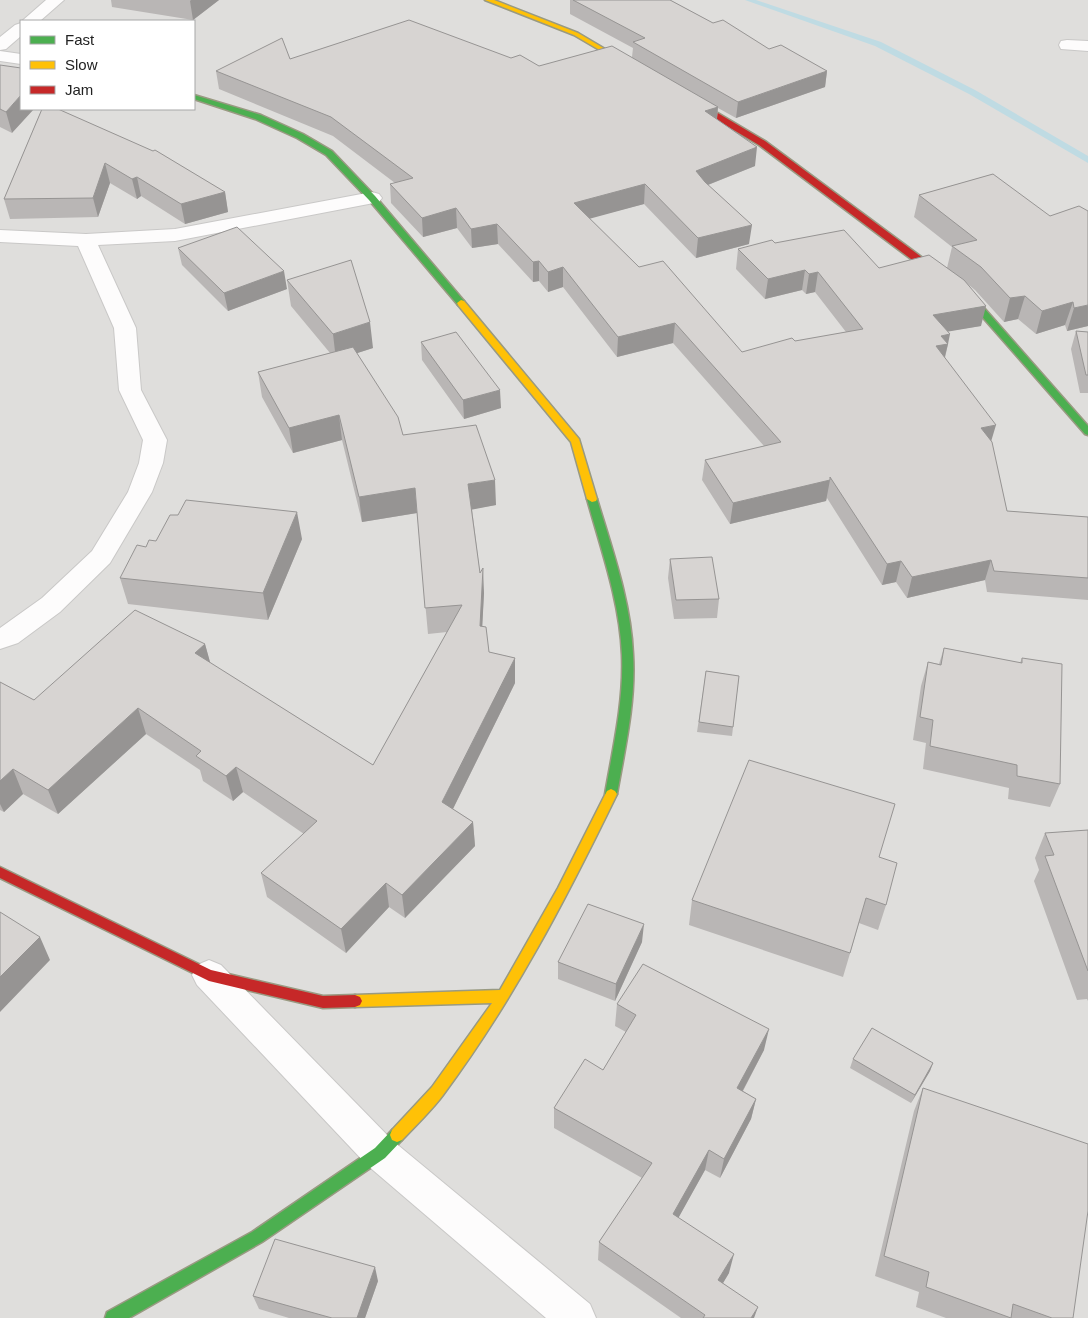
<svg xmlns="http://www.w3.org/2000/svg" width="1088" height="1318" font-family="Arial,sans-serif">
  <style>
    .residential { fill: #dfdedc; fill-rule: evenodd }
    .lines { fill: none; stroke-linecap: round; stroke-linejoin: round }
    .stream { fill: #bfdbe3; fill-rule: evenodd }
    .street-casing { stroke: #c9c8c7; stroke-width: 2 }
    .fast-casing { stroke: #999a82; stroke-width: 3 }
    .slow-casing { stroke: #999a82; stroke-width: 3 }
    .jam-casing { stroke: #999a82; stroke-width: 3 }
    .street { fill: #fdfcfc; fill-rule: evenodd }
    .fast { fill: #4caf50; fill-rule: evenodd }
    .slow { fill: #ffc107; fill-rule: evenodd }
    .jam { fill: #c62828; fill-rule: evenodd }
    .wall { fill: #b9b6b5 }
    .shaded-wall { fill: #969493 }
    .building { fill: #d7d4d2; stroke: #969493 }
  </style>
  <rect width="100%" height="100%" fill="#f0eeeb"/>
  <path class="residential" d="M0 0H1088V1318H0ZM21 21H194V109H21Z"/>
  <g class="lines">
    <path class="stream" d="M745 0H756L881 42 975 90 1088 156V163L969 94 875 46Z"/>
    <g class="street-casing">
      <path id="street" d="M46 0H64L40 21H22Z
        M21 23V36L6 49 0 50V37L15 25Z
        M1067 40 1088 41V51L1061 49 1059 45 1061 41Z
        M0 51 21 54V64L0 61Z
        M372 192 379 194 382 198 379 202 175 241 98 245 136 328 141 390 167 440 163 463 152 492 110 563 60 612 18 643 0 649V628L42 598 92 551 128 492 139 463 143 440 119 390 114 328 78 246 0 242V230L86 234 175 229Z
        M209 960 221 965 393 1141 590 1304 596 1318H546L367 1165 197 985 192 975 197 965Z"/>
    </g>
    <g class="fast-casing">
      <path id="fast" d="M194 95 261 115 303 134 332 151 375 196 464 301V305H458L369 200 326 155 297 138 255 119 194 99Z
        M974 299 977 300 1088 426V435L1085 434 971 304 970 302Z
        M592 496 597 499C612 549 631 602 633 654 636 701 625 748 617 794L615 797 611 799 607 797 605 794C613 748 624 701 622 655 620 602 601 549 587 499Z
        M397 1128 402 1130 404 1135 402 1140 385 1158 262 1242 129 1318H105L107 1312 252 1232 375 1148 392 1130Z"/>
    </g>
    <g class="slow-casing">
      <path id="slow" d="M485 0H494L578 33 637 68 632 69 574 35Z
        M461 300 464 301 579 439 597 499 596 501 592 502 587 499 571 442 458 305 457 303Z
        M611 789 615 791 617 794C566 899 513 1001 443 1095 431 1111 416 1125 402 1140L397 1142 392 1140 390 1135 392 1130 432 1087 492 1003 355 1007 350 1005 348 1001 350 997 355 995 500 990 558 888 607 791Z"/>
    </g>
    <g class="jam-casing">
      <path id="jam" d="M683 96H689L765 141 970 293 978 302 977 304H971L759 145 683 100Z
        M0 867 211 970 323 996 355 995 360 997 362 1001 360 1005 355 1007 323 1008 209 981 0 878Z"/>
    </g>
    <use href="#street" class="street"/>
    <use href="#fast" class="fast"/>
    <use href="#slow" class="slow"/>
    <use href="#jam" class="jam"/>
  </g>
  <path class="wall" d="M111 0H219L193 20 112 7Z
    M570 0H670L713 23 769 49 827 71 825 87 736 118 718 108 717 119 755 166 708 185 749 244 696 258 644 204 589 218 639 267 742 352 846 332 815 292 806 294 802 290 765 299 736 269 738 249 775 243 879 268H947L952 247 914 217 919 195 993 174 1088 326 1067 331 1065 325 1036 334 1018 319 1004 322 975 290 965 282 981 326 948 331V344L945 358 991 441 1007 511 1088 517V600L987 592 985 580 907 598 896 582 882 585 827 498 826 501 730 524 702 480 705 460 764 446 673 343 617 357 563 287 548 292 539 281 533 282 498 244 472 248 457 228 423 237 391 203 390 184 395 183 333 136 219 89 216 71 290 59 511 58 539 66 632 57 633 48 570 14Z
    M0 65 12 133 0 127Z
    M42 109 225 192 228 212 185 224 141 196 137 199 110 183 98 217 10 219 4 199Z
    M178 248 287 289 228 311 182 265Z
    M287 280 373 348 357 353 403 435 496 505 472 509 480 573 484 593 482 626 489 652 515 658V683L453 809 473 822 475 846 405 918 389 907 346 953 267 897 261 873 304 834 243 792 233 801 203 781 200 770 146 734 58 814 23 794 4 812 0 810V682L34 700 205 644 210 663 373 765 447 632 428 634 417 513 362 522 342 440 293 453 262 397 258 372 330 353 291 306Z
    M1076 331 1088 332V393H1080L1071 349Z
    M421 342 501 408 464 419 422 360Z
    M302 539 268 620 128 604 120 578 146 547 156 541Z
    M670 559 719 599 717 618 674 619 668 578Z
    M944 648 1020 663 1022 658 1060 784 1050 807 1008 799 1009 788 923 769 926 743 913 740 921 686 928 662 939 664Z
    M706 671 739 676 732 736 697 732Z
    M1088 830V1001L1087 999 1077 1000 1034 881 1039 870 1035 858 1045 833Z
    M880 857 886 905 878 930 859 923 843 977 689 925 692 900Z
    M642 942 615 1001 558 979V962Z
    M617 1004 764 1050 743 1091 756 1099 751 1119 720 1178 705 1170 678 1218 729 1273 723 1283 754 1318H681L598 1260 599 1242 642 1178 554 1128V1108L603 1070 626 1032 615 1026Z
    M853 1059 933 1063 930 1071 911 1103 850 1068Z
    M923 1088 1073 1318H946L916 1307 919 1292 875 1276 914 1111Z
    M378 1281 365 1318H289L259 1309 253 1296Z"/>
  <path class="shaded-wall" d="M191 0H219L193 20 190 1Z
    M827 71 825 87 736 118 738 102Z
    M21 95V109H34L12 133 6 112Z
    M718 107 716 126 705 111Z
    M757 147 755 166 695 190 696 171Z
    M105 163 110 183 98 217 93 198Z
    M137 177 141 196 137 199 132 179Z
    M645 184 644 204 574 223V203Z
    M225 192 228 212 185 224 181 204Z
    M456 208 457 228 423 237 422 218Z
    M497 224 498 244 472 248 471 229Z
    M752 225 749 244 696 258 698 238Z
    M539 261V281L533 282V262Z
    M563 267V287L548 292V272Z
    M805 270 802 290 765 299 768 279Z
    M284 271 287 289 228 311 224 293Z
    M818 272 815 292 806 294 809 274Z
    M1025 296 1018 319 1004 322 1010 298Z
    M1073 302 1065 325 1036 334 1042 311Z
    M1088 305V326L1067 331 1074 308Z
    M986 306 981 326 928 335 933 315Z
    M370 322 373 348 336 360 333 334Z
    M675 323 673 343 617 357 618 337Z
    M950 334 948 344 943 364 936 346 941 336Z
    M500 390 501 408 464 419 463 400Z
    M339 415 342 440 293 453 289 428Z
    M996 425 990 445 981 428Z
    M495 480 496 505 470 510 468 484Z
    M830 480 826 501 730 524 733 503Z
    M415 488 417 513 362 522 359 497Z
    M297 512 302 539 268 620 263 593Z
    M991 560 985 580 907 598 912 577Z
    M901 561 896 582 882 585 887 564Z
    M483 568 484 593 481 651 480 626Z
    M205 644 212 669 195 653Z
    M515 658V683L444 827 442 802Z
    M138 708 146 734 58 814 48 790Z
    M236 767 243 792 233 801 226 776Z
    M13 769 23 794 4 812 0 804V781Z
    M473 822 475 846 405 918 402 895Z
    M386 883 389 907 346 953 341 929Z
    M644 924 642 942 615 1001 616 984Z
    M40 937 50 960 0 1012V977Z
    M769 1029 764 1050 733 1109 737 1088Z
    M933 1063 930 1071 911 1103 915 1095Z
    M756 1099 751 1119 720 1178 724 1159Z
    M709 1150 705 1170 670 1233 673 1214Z
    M734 1254 729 1273 714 1298 718 1280Z
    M375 1267 378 1281 365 1318H357Z
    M758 1307 754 1318H751Z"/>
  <path class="building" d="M573 0H670L713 23 723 20 769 49 781 45 827 71 738 102 633 42 645 38Z
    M409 20 511 58 520 55 539 66 612 46 718 107 705 111 757 147 696 171 705 182 752 225 698 238 645 184 574 203 639 267 663 261 742 352 792 338 795 341 863 329 818 272 809 274 805 270 768 279 738 249 772 240 775 243 844 230 879 268 929 255 964 280 986 306 933 315 950 334 941 336 948 344 936 346 996 425 981 428 992 442 1007 511 1088 517V578L994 571 991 560 912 577 901 561 887 564 830 477V480L733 503 705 460 781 442 675 323 618 337 563 267 548 272 539 261 533 262 497 224 471 229 456 208 422 218 390 184 413 178 331 117 216 71 282 38 290 59Z
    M0 65 21 68V95L6 112 0 109Z
    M42 109H58L153 151 155 150 225 192 181 204 137 177 132 179 105 163 93 198 4 199Z
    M993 174 1050 216 1079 206 1088 211V305L1074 308 1073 302 1042 311 1025 296 1010 298 981 267 952 246 977 240 919 195Z
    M237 227 284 271 224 293 178 248Z
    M351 260 370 322 333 334 287 280Z
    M1076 331 1088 332V375H1086Z
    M456 332 500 390 463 400 421 342Z
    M353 347 398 417 403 435 476 425 495 480 468 484 480 573 483 568 480 626 486 627 489 652 515 658 442 802 473 822 402 895 386 883 341 929 261 873 317 821 236 767 226 776 196 756 201 751 138 708 48 790 13 769 0 781V682L34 700 135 610 205 644 195 653 373 765 462 605 425 608 415 488 359 497 339 415 289 428 258 372Z
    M186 500 297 512 263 593 120 578 137 545 146 547 149 540 156 541 170 515H178Z
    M712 557 719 599 676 600 670 559Z
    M944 648 1022 663V658L1062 664 1060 784 1017 776V765L930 746 933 720 920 717 928 662 941 665Z
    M706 671 739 676 733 727 699 722Z
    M749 760 895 804 879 857 897 863 886 905 866 898 850 953 692 900Z
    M1088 830V971L1045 856 1054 855 1045 833Z
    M588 904 644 924 616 984 558 962Z
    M0 912 40 937 0 977Z
    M643 964 769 1029 737 1088 756 1099 724 1159 709 1150 673 1214 734 1254 718 1280 758 1307 751 1318H703L705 1315 599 1242 652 1163 554 1108 585 1059 603 1070 636 1015 617 1004Z
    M872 1028 933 1063 915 1095 853 1059Z
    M923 1088 1088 1144V1211L1073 1318H1052L1013 1304 1011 1318 926 1287 929 1272 884 1256Z
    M275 1239 375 1267 357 1318H332L253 1296Z"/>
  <rect x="20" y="20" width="175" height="90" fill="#ffffff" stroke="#a7a7a7"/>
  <rect x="30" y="36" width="25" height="8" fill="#4caf50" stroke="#a7a7a7"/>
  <text x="65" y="45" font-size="15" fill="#222222">Fast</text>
  <rect x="30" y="61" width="25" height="8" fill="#ffc107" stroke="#a7a7a7"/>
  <text x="65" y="70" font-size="15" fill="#222222">Slow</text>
  <rect x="30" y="86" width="25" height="8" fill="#c62828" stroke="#a7a7a7"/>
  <text x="65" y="95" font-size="15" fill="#222222">Jam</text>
</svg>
